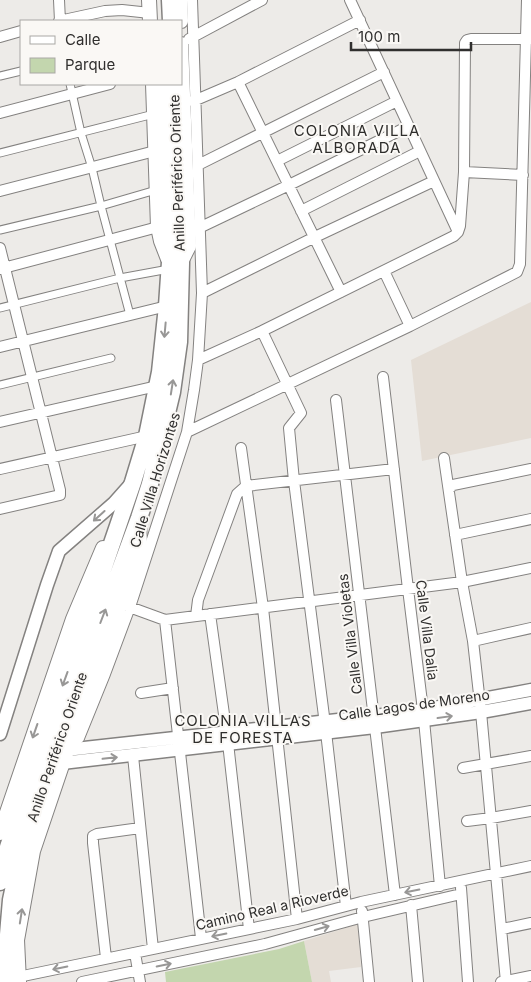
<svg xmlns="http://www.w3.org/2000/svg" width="531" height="982" font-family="Inter,sans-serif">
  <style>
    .built { fill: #e4ddd5 }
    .green { fill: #c3d6ae }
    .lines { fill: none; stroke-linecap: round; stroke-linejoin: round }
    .pedestrian-casing { stroke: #848280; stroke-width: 9 }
    .minor-casing { stroke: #848280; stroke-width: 12 }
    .tertiary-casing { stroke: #848280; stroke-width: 15 }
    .secondary-casing { stroke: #848280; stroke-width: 16 }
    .trunk-casing { stroke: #848280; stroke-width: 19 }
    .pedestrian { stroke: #fff; stroke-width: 7 }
    .minor { stroke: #fff; stroke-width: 10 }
    .tertiary { stroke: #fff; stroke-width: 12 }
    .secondary { stroke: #fff; stroke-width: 14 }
    .trunk { stroke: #fff; stroke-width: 16 }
    .oneway { stroke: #989796 }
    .labels { text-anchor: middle; stroke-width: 4; stroke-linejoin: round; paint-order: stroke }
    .street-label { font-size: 14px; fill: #302f2e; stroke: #faf8f5 }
    .neighbourhood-label { font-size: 15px; letter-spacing: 1px; fill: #2e2d2b; stroke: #faf8f5 }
  </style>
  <rect width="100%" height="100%" fill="#edebe8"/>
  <path class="built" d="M531 302V438L422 461 411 360Z
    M358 924 361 967 329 971 331 982H312L304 941Z"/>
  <path class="green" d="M304 941 312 982H166L165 972 279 949Z"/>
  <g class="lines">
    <g class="pedestrian-casing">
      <path id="pedestrian" d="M0 76 21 71
        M70 84 81 133 92 168 101 206 130 315
        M0 153 154 114
        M0 230 101 206 156 190
        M0 308 120 278 169 269
        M0 385 111 358"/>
    </g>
    <g class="minor-casing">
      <path id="minor" d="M59 0 60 21
        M350 0 458 232
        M59 21 105 11 122 10 150 13
        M0 37 21 31
        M189 39 262 0
        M238 82 341 292
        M192 101 196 100 238 82 360 20
        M0 113 110 84
        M277 161 397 101
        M198 165 384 72
        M464 172 523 175
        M0 191 155 151
        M301 211 420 151
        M201 227 289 185 409 126
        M0 248 60 490V495L0 509
        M0 269 158 227
        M384 271 410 326
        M202 293 315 237 434 181
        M262 331 301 413 289 428 294 481 326 732 346 906
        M0 347 167 306
        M198 360 262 331 454 236 458 232 460 226 464 172 465 43 467 40 471 39H531
        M383 377 408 589 423 710 440 886
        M336 400 395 895
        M0 422 157 386
        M187 432 410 326 517 272 520 264 527 0
        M241 448 263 608 297 919
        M444 458 462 582 473 641 481 712 506 982
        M0 469 147 436
        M246 486 394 469
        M449 489 453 485 531 469
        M455 535 531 519
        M124 605 165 620 462 582 531 568
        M210 614 228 743 249 929
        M196 616 198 600 237 494 246 486
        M165 620 201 938
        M473 641 531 628
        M141 693 173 688
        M69 748 79 738 105 674 130 607 187 432 194 390 198 360 202 293 192 0
        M133 756 153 949
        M463 768 531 756
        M467 821 491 818 531 811
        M461 888 468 982
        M411 905 418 982
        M362 911 369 982
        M502 929 531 923
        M135 953 140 982
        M106 958 93 843V836L97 834 140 828
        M18 977 297 919 361 902 531 866
        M82 982 265 944 363 917 461 894
        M501 982 531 976"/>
    </g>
    <g class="tertiary-casing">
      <path id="tertiary" d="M0 734 47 585 59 551 114 503 130 485
        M66 750 374 716 423 710 531 690
        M62 763 375 727 481 712 531 703"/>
    </g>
    <g class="secondary-casing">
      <path id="secondary" d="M149 0 150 21
        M180 0 181 21
        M153 84 158 227 161 241 168 259
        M181 262 189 246 181 44
        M0 833 73 619 103 548
        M19 982 17 940 33 851 83 703 120 604 140 544 139 522"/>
    </g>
    <g class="trunk-casing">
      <path id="trunk" d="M170 0 171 21
        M0 882 8 847 133 482 147 436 160 372 167 306 170 262 163 84
        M8 982 7 946 11 900 22 848 99 627 139 518 150 484 172 392 179 342 181 263 174 84"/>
    </g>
    <use href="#pedestrian" class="pedestrian"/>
    <use href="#minor" class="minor"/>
    <use href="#tertiary" class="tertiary"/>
    <use href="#secondary" class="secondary"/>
    <use href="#trunk" class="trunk"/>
  </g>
  <defs><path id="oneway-shaft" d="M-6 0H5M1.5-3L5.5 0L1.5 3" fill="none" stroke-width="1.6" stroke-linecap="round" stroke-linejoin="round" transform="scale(1.25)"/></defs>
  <g class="oneway">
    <use href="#oneway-shaft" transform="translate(165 330) rotate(95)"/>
    <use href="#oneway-shaft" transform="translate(172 387) rotate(-81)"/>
    <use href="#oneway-shaft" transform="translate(99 516) rotate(138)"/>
    <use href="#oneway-shaft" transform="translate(103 616) rotate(-69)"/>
    <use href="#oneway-shaft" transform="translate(65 679) rotate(110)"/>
    <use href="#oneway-shaft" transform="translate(445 717) rotate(-8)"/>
    <use href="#oneway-shaft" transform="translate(35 731) rotate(109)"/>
    <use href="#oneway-shaft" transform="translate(110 758) rotate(-6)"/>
    <use href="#oneway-shaft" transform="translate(412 891) rotate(169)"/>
    <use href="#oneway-shaft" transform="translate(21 916) rotate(-81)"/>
    <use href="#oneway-shaft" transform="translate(322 928) rotate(-16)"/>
    <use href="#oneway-shaft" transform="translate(219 935) rotate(169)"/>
    <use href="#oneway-shaft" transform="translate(164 965) rotate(-12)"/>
    <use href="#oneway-shaft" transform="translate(60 968) rotate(168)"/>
  </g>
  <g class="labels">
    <g class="street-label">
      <text transform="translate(177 173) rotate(-92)" y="5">Anillo Periférico Oriente</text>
      <text transform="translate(155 480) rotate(-73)" y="5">Calle Villa Horizontes</text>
      <text transform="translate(427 630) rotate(83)" y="5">Calle Villa Dalia</text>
      <text transform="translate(350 634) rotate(-97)" y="5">Calle Villa Violetas</text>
      <text transform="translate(414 705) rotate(-8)" y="5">Calle Lagos de Moreno</text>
      <text transform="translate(57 747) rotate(-71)" y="5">Anillo Periférico Oriente</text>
      <text transform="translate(272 908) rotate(-13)" y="5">Camino Real a Rioverde</text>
    </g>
    <g class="neighbourhood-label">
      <text x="357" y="136">COLONIA VILLA<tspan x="357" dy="17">ALBORADA</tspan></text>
      <text x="243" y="726">COLONIA VILLAS<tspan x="243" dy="17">DE FORESTA</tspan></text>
    </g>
  </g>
  <rect x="20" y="20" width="162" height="65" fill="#faf8f5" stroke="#a9a8a5"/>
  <rect x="30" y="36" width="25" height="8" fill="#ffffff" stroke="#a9a8a5"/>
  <text x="65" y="45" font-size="15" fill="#302f2e">Calle</text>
  <rect x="30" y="58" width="25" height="15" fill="#c3d6ae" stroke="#a9a8a5"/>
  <text x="65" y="70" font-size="15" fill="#302f2e">Parque</text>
  <path d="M351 42v8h120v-8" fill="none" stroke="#302f2e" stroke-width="2.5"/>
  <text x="358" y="42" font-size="15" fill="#302f2e" stroke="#faf8f5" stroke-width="4" paint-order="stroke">100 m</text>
</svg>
